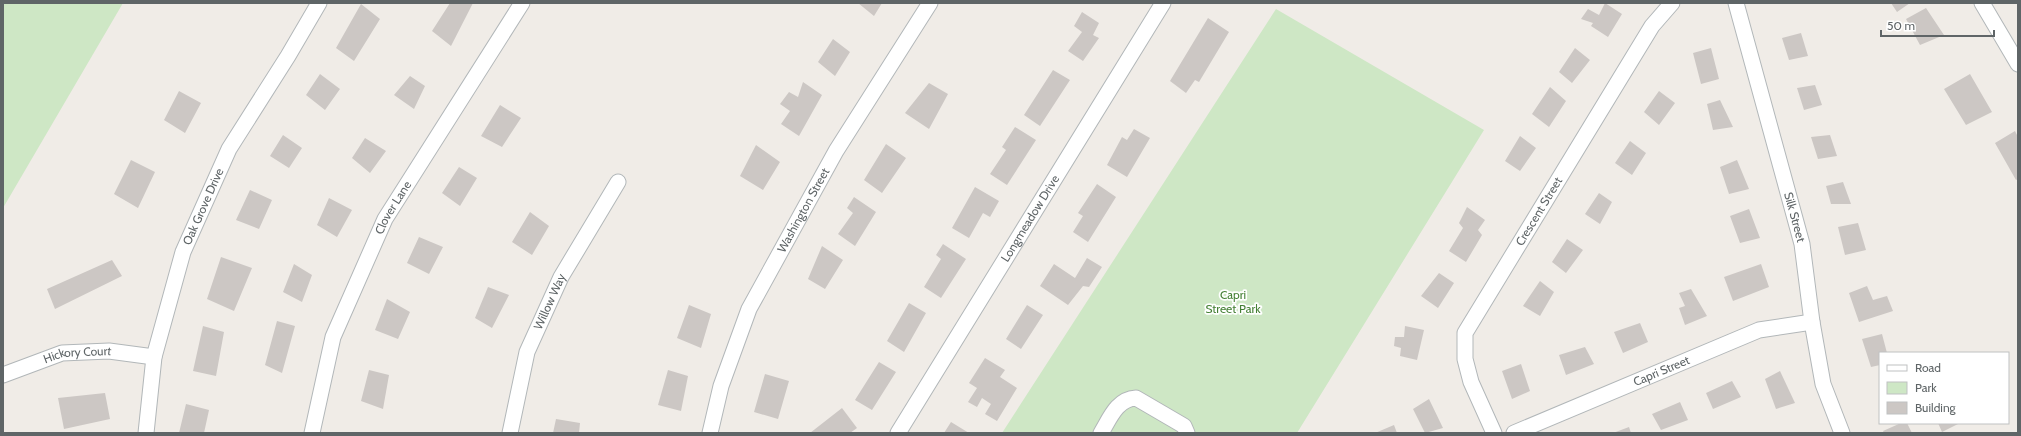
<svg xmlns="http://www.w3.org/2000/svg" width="2021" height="436" font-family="Cabin,sans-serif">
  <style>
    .green { fill: #cee7c5 }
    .building { fill: #ccc7c4 }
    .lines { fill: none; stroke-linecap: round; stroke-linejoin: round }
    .minor-casing { stroke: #b2b7b9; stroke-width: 17 }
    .minor { stroke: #fff; stroke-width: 15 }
    .labels { text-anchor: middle; stroke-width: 3.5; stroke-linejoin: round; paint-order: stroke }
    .street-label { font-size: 12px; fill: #5f6567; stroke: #fff }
    .park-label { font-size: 12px; fill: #458035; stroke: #fff }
  </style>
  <rect width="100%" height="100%" fill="#f0ece7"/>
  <path class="green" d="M3 3H123L3 208Z
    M1276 9 1484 130 1297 433H1002Z"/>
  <path class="building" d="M450 3H473L451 46 432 31Z
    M858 3H882L874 16Z
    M1605 3 1622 14 1608 37 1591 26 1593 23 1581 19 1588 9 1599 15Z
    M1891 3H1910L1897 12Z
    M361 4 380 19 354 61 336 48Z
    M1926 8 1944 35 1920 45 1906 19Z
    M1082 12 1099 23 1093 35 1099 38 1083 61 1068 51 1082 32 1074 26Z
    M1208 18 1229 32 1199 82 1195 80 1186 93 1170 81Z
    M1801 33 1808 56 1789 60 1782 38Z
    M833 39 850 52 835 76 818 62Z
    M1575 48 1590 60 1572 83 1559 72Z
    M1711 48 1719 79 1701 84 1693 53Z
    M1053 70 1070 80 1040 126 1024 115Z
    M320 74 340 89 325 110 306 95Z
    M1970 74 1992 112 1966 125 1944 89Z
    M410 76 425 86 414 109 394 95Z
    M803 82 822 95 799 136 781 124 790 111 780 104 789 92 798 97Z
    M929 83 948 94 929 129 905 113Z
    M1815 85 1822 105 1804 110 1797 88Z
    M1550 87 1566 101 1549 127 1532 114Z
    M179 91 201 103 185 133 164 120Z
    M1659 91 1675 103 1659 125 1644 112Z
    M1720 100 1733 127 1713 130 1707 104Z
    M500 105 521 118 502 147 481 136Z
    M1015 127 1036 140 1007 185 990 174 1006 150 1002 147Z
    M1134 129 1150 138 1127 177 1107 165 1122 137 1127 140Z
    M2015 131 2018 137V179L2016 180 1995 143Z
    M283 135 302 148 289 168 270 156Z
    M1830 135 1837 156 1818 159 1811 137Z
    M1520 136 1536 148 1520 171 1505 161Z
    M365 138 386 151 370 173 352 158Z
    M1630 141 1646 153 1632 175 1615 163Z
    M886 144 906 158 882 193 864 180Z
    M756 145 780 162 763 190 740 176Z
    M131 160 155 172 138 208 114 194Z
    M1737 160 1749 189 1729 194 1720 167Z
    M459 167 477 178 460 206 442 193Z
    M1843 182 1851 204H1831L1826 186Z
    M1097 184 1116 197 1088 242 1073 232 1083 216 1078 213Z
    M975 187 999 201 990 217 983 213 969 238 952 228Z
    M250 190 272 200 259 229 236 220Z
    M1599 193 1612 202 1600 224 1585 214Z
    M854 197 876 212 855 246 838 234 853 213 847 208Z
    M329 198 352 210 337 237 317 225Z
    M1467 207 1485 220 1478 230 1482 235 1466 262 1449 251 1463 228 1459 223Z
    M1749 209 1760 238 1740 243 1730 216Z
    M530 212 549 226 532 255 512 242Z
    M1858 223 1866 250 1845 255 1838 227Z
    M419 237 443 247 429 274 407 263Z
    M1567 239 1583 250 1566 273 1552 262Z
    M943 244 966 259 941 298 924 287 941 259 936 255Z
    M822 246 843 260 825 289 808 279Z
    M221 257 252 268 234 311 207 299Z
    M1087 258 1102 267 1089 287 1083 286 1068 305 1040 286 1054 264 1075 278Z
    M112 260 122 276 55 309 47 289Z
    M294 264 312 275 302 302 283 292Z
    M1761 264 1769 287 1733 301 1724 277Z
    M1439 273 1454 283 1438 308 1421 296Z
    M1540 281 1554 292 1540 316 1523 306Z
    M1867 286 1873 300 1887 296 1893 311 1859 322 1849 293Z
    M488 287 509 295 492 328 475 318Z
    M1691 289 1707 316 1685 325 1679 308 1685 306 1679 293Z
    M387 299 410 312 398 339 375 330Z
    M909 303 926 313 904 352 887 341Z
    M689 305 711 314 701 348 677 338Z
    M1027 305 1043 315 1021 349 1006 339Z
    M277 321 295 326 282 373 265 365Z
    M1640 323 1648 342 1623 353 1614 332Z
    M203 326 224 332 216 376 193 371Z
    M1405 326 1424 330 1417 360 1400 356 1401 348 1394 346 1395 337H1404Z
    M1882 334 1887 353H1880V365L1871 367 1862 339Z
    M1585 347 1594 364 1566 375 1559 355Z
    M985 358 1005 370 1000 377 1017 388 997 421 985 414 991 404 982 398 977 407 968 402 977 388 969 383Z
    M879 362 896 372 872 410 855 400Z
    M1521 364 1530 391 1512 399 1502 371Z
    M369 370 389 375 383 409 361 401Z
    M668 370 688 376 681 411 658 405Z
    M1780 371 1795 403 1776 409 1765 379Z
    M765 374 789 381 778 419 754 412Z
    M1732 381 1741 397 1713 409 1706 393Z
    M105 393 110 419 64 429 58 398Z
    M1429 399 1443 428 1425 433 1413 409Z
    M1680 402 1688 420 1661 430 1652 414Z
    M186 404 209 410 204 433H179Z
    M842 408 857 428 850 433H810Z
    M556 419 580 423 579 433H553Z
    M951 422 969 433H944Z
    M1901 423H1907L1912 433H1884L1883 431Z
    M1938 423H1960L1942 432Z
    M1394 425 1397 433H1375Z
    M1629 427 1631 433H1613Z"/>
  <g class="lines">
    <g class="minor-casing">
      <g id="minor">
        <path id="s1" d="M1736 3 1802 244 1812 322 1823 384 1842 433"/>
        <path d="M1982 3 2018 64"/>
        <path id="s2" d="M3 375 62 353 109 351 154 357"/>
        <path id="s3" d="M146 433 154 357 183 252 229 149 288 56 319 3"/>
        <path id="s4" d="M312 433 333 337 385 219 522 3"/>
        <path id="s5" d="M510 433 527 352 561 277 618 182"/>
        <path id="s6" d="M710 433 721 386 749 309 836 151 930 3"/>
        <path id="s7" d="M898 433 1163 3"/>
        <path d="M1101 433C1110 418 1117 399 1136 398L1184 426 1187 433"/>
        <path id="s8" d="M1494 433 1471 382 1465 359V333L1652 26 1672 3"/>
        <path id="s9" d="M1514 433 1759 330 1812 322"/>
      </g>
    </g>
    <use href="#minor" class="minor"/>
  </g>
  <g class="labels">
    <g class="street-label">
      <text dy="4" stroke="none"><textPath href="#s3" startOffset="235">Oak Grove Drive</textPath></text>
      <text dy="4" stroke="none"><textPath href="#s4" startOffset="241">Clover Lane</textPath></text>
      <text dy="4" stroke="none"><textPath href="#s6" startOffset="243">Washington Street</textPath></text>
      <text dy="4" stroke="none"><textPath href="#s8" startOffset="248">Crescent Street</textPath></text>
      <text dy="4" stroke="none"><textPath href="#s1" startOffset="222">Silk Street</textPath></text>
      <text dy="4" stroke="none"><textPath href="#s7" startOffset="252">Longmeadow Drive</textPath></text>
      <text dy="4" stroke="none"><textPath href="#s5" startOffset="138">Willow Way</textPath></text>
      <text dy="4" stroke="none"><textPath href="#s2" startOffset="78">Hickory Court</textPath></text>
      <text dy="4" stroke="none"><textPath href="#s9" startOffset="160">Capri Street</textPath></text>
    </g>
    <g class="park-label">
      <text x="1233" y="299">Capri<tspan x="1233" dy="14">Street Park</tspan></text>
    </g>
  </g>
  <rect width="2021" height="436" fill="none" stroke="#5f6567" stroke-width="8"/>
  <rect x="1879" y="352" width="130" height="72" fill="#ffffff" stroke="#bfc1c2"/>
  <rect x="1887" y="365" width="20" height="6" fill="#ffffff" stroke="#bfc1c2"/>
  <text x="1915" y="372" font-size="12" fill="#5f6567">Road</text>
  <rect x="1887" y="382" width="20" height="12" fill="#cee7c5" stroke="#bfc1c2"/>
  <text x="1915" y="392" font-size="12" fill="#5f6567">Park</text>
  <rect x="1887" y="402" width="20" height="12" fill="#ccc7c4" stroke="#bfc1c2"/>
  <text x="1915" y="412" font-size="12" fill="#5f6567">Building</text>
  <path d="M1881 30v6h113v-6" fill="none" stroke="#5f6567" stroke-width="2"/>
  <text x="1887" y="30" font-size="12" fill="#5f6567" stroke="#ffffff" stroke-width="3" paint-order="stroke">50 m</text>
</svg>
